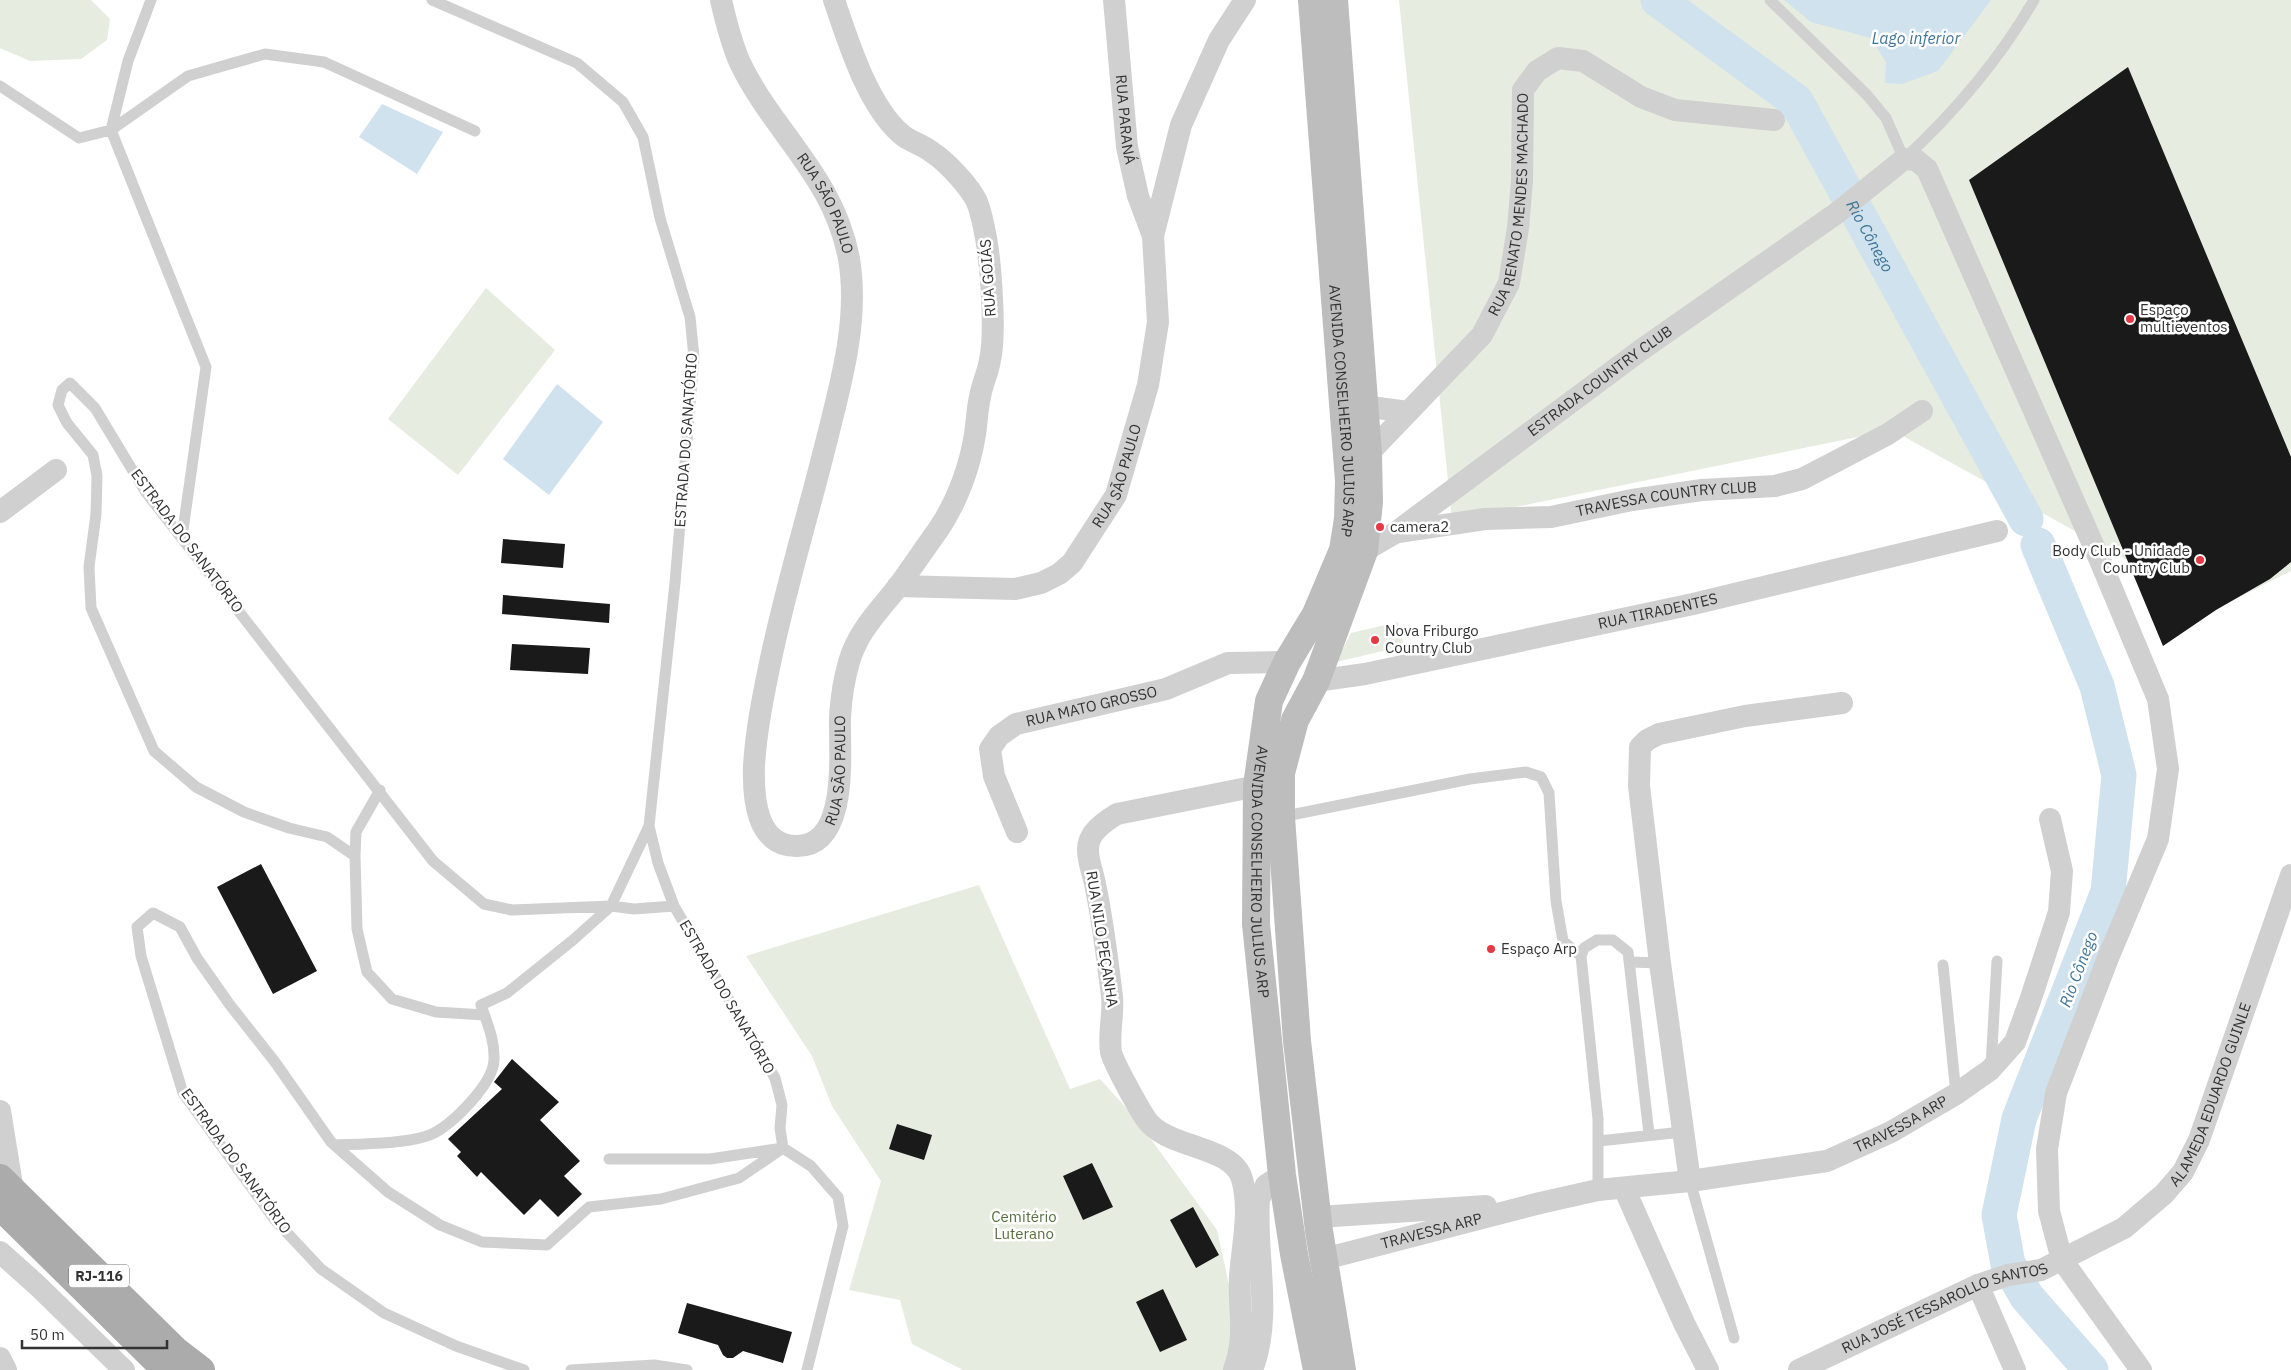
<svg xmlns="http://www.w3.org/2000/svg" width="2291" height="1370" font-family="'IBM Plex Sans',sans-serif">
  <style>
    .green { fill: #e6ecdf }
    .water { fill: #cfe2ee }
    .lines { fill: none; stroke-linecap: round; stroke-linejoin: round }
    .river { stroke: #cfe2ee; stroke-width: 35 }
    .building { fill: #1a1a1a }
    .lane { stroke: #d0d0d0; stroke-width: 11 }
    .street { stroke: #d0d0d0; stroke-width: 22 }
    .secondary { stroke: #bdbdbd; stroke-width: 28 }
    .primary { stroke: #ababab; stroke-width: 28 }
    .poi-dot { fill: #e63946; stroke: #fff; stroke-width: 2 }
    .labels { text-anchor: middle; stroke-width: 5; stroke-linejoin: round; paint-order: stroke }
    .shield { fill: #fff; stroke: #707070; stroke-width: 1 }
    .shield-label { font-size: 14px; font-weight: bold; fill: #333 }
    .street-label { font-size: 15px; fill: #333; stroke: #fff }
    .poi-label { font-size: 15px; fill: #333; stroke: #fff; text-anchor: start }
    .park-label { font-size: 15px; fill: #56703f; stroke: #fff }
    .water-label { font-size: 16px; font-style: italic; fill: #3f7597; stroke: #fff }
  </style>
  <rect width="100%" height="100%" fill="#fff"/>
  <path class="green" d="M0 0H91L110 19 107 40 81 59 30 61 0 48Z
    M1399 0H2291V571L2216 609 1892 430 1452 520Z
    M486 288 555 350 458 475 388 419Z
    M1398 622 1404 646 1336 662 1351 633Z
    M979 885 1070 1089 1100 1079 1137 1120 1217 1230 1235 1312 1227 1370H963L912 1344 900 1300 849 1290 881 1181 832 1106 812 1056 746 956Z"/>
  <path class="water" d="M1784 0H1991L1938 71 1902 84 1885 83 1886 62 1871 38 1811 22Z
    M382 104 443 132 417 174 359 137Z
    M557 384 603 422 549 495 503 459Z"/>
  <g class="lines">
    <g class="river">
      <path id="s1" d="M1658 0 1796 101 2026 519"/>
      <path d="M2038 545 2097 686 2119 775 2108 892 2019 1119 1999 1215 2008 1264 2027 1297 2091 1370"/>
    </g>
  </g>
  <path class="building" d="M2128 67 2291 457V562L2270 579 2216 610 2163 646 1969 180Z
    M503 539 565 544 563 568 501 563Z
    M503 595 610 604 609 623 502 614Z
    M512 644 590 648 588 674 510 670Z
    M261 864 317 971 273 994 217 887Z
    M512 1059 559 1102 540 1120 580 1161 564 1176 582 1194 558 1217 540 1199 524 1215 481 1172 477 1177 457 1156 461 1152 448 1139 502 1089 494 1082Z
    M897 1124 932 1135 924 1160 889 1149Z
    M1092 1163 1113 1207 1083 1220 1063 1176Z
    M1193 1207 1219 1255 1196 1268 1170 1220Z
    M1163 1289 1187 1340 1160 1352 1136 1302Z
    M687 1303 792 1332 783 1363 743 1351 733 1358H727L723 1355 718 1345 678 1333Z"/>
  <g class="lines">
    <path class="lane" d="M151 0 128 61 111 130 206 367 182 537
      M1770 0 1867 95 1886 118 1904 159C1955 112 1999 60 2034 0
      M0 86 79 138 111 130 188 76 265 54 324 62 475 131
      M1281 817 1470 779 1526 772 1541 777 1549 793 1556 901 1563 941 1581 956
      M649 826 658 863 674 906 775 1078 782 1105 780 1128 783 1148
      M355 856 356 832 380 790
      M1630 962 1660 963
      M1943 965 1956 1094
      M484 1015 436 1012 392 999 367 972 357 929 355 856 327 837 289 828 244 812 196 787 154 751 91 608 89 567 96 514 97 476 93 455 67 423 58 405 62 390 70 383 95 408 145 491 433 861 484 904 512 910 611 906 634 909 674 906
      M1991 1066 1997 961
      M1599 1141 1682 1132
      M334 1145C359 1144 410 1144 432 1134 453 1124 493 1084 494 1060 495 1040 487 1023 481 1005L507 993 573 940 611 906 649 826 675 583 694 357 690 317 660 218 643 137 623 102 577 63 432 0
      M609 1159H710L783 1148 811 1166 838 1197 843 1226 807 1370
      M1690 1181 1734 1338
      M1598 1190V1119L1581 956 1584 948 1597 940H1613L1628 952 1649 1134
      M524 1370 456 1346 384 1313 321 1269 275 1220 183 1093 141 956 137 927 153 913 180 927 197 958 230 1005 275 1062 331 1142 388 1192 440 1225 482 1242 547 1245 589 1207 661 1199 739 1178 783 1148
      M571 1370 654 1365 687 1370"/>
    <g class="street">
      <path id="s2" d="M721 0C726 22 731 42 740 63 774 133 834 177 849 259 859 318 842 379 828 435 809 512 786 586 770 663 763 697 756 731 754 766 753 797 756 846 796 846 850 847 839 751 840 717 841 700 844 679 849 662 858 630 881 609 900 584 913 566 925 548 938 530 957 502 970 467 975 434 977 422 977 409 980 397 982 384 988 373 990 360 996 334 991 266 986 238 984 227 981 212 977 202 970 187 947 162 933 153 924 145 910 142 901 134 867 104 848 41 834 0"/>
      <path id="s3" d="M1114 0 1127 147 1138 196 1153 236"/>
      <path d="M1363 406 1408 412"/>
      <path id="s4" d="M1368 454 1482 335 1509 283 1518 228 1522 181 1523 90 1537 71 1558 58 1583 61 1641 97 1675 110 1774 120"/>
      <path d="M0 512 56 470"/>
      <path id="s5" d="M1398 532 1485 519 1551 517 1632 500 1702 490 1775 486 1802 479 1829 465 1888 434 1922 411"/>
      <path id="s6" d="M1364 551 1395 533 1641 350 1837 213 1904 159 1916 160 1927 169 2099 558 2158 699 2168 769 2158 839 2108 958 2056 1093 2047 1149 2049 1211 2062 1260 2141 1370"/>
      <path id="s7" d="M898 586 1015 589 1041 583 1059 574 1072 563 1116 495 1148 385 1158 322 1153 236 1181 125 1219 40 1245 0"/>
      <path id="s8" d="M1316 681 1365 674 1693 604 1997 531"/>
      <path id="s9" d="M1017 832 994 776 990 749 999 736 1016 724 1166 689 1228 663 1287 662"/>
      <path d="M0 1111 13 1191"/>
      <path d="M1690 1181 1660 963 1639 786 1640 747 1647 740 1659 734 1745 716 1842 703"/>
      <path d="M1624 1188 1684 1323 1708 1370"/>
      <path d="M1318 1217 1486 1206"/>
      <path d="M0 1252 38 1286 124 1370"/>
      <path id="s10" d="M1324 1259 1540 1203 1598 1190 1690 1181 1827 1161 1891 1132 1956 1094 1990 1070 2015 1042 2031 998 2059 912 2062 871 2050 819"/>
      <path d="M1978 1285 2015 1370"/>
      <path d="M0 1358 6 1370"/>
      <path d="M1234 1370C1247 1333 1238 1313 1240 1277 1242 1246 1251 1210 1242 1179 1233 1145 1166 1149 1146 1119 1139 1109 1113 1062 1111 1052 1108 1034 1114 1014 1112 996 1107 958 1103 921 1095 884 1093 873 1088 861 1088 851 1087 833 1104 822 1117 814L1257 786"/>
      <path d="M1252 1370C1273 1316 1255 1255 1259 1199L1266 1185 1282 1175"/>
      <path id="s11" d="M1799 1370 1978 1285 2008 1275 2041 1270 2124 1228 2164 1194 2183 1172 2199 1140 2291 875"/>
    </g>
    <g class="secondary">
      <path id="s12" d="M1312 0 1349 481 1348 519 1343 550 1316 614 1287 662 1269 701 1257 786 1256 924 1282 1175 1294 1254 1317 1370"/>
      <path d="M1334 0 1368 454 1369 502 1364 551 1316 681 1295 720 1281 773V817L1297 1041 1319 1231 1342 1370"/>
    </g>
    <path class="primary" d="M0 1178 175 1350 201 1370
      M0 1206 166 1370"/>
  </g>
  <g class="poi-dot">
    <circle cx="2130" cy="319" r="5"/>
    <circle cx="1380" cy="527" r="5"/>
    <circle cx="2200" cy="560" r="5"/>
    <circle cx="1375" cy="640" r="5"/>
    <circle cx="1491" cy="949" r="5"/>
  </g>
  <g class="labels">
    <rect class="shield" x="69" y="1264.5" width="60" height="23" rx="4"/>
    <g class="shield-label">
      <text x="99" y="1281">RJ-116</text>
    </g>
    <g class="street-label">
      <text dy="5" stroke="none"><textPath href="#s3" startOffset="120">RUA PARANÁ</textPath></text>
      <text dy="5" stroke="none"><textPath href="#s4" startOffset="301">RUA RENATO MENDES MACHADO</textPath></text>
      <text dy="5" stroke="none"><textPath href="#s2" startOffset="231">RUA SÃO PAULO</textPath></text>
      <text transform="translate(988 278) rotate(-94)" y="5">RUA GOIÁS</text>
      <text dy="5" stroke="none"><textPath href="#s6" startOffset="291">ESTRADA COUNTRY CLUB</textPath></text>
      <text dy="5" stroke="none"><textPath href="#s12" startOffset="412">AVENIDA CONSELHEIRO JULIUS ARP</textPath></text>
      <text transform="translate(686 440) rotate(-86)" y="5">ESTRADA DO SANATÓRIO</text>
      <text dy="5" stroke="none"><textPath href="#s7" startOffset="280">RUA SÃO PAULO</textPath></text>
      <text dy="5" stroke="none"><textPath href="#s5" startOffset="271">TRAVESSA COUNTRY CLUB</textPath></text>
      <text transform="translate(187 541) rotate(53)" y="5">ESTRADA DO SANATÓRIO</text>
      <text dy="5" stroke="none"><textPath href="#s8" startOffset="349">RUA TIRADENTES</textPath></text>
      <text dy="5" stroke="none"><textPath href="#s9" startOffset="202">RUA MATO GROSSO</textPath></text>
      <text dy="5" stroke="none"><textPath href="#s2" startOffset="1009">RUA SÃO PAULO</textPath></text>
      <text dy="5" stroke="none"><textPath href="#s12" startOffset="892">AVENIDA CONSELHEIRO JULIUS ARP</textPath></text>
      <text transform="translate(1102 939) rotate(81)" y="5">RUA NILO PEÇANHA</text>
      <text transform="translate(727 997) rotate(60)" y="5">ESTRADA DO SANATÓRIO</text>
      <text dy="5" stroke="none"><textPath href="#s11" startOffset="520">ALAMEDA EDUARDO GUINLE</textPath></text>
      <text dy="5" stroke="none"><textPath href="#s10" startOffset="596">TRAVESSA ARP</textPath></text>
      <text transform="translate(236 1161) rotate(54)" y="5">ESTRADA DO SANATÓRIO</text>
      <text dy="5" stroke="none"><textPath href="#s10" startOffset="111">TRAVESSA ARP</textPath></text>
      <text dy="5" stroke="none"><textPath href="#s11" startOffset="159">RUA JOSÉ TESSAROLLO SANTOS</textPath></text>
    </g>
    <g class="poi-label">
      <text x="2140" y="315">Espaço<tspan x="2140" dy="17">multieventos</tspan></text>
      <text x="1390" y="532">camera2</text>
      <text x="2190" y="556" text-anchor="end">Body Club - Unidade<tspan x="2190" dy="17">Country Club</tspan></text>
      <text x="1385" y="636">Nova Friburgo<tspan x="1385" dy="17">Country Club</tspan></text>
      <text x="1501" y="954">Espaço Arp</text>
    </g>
    <g class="park-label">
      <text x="1024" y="1222">Cemitério<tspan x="1024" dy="17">Luterano</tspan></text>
    </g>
    <g class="water-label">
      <text x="1916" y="44">Lago inferior</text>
      <text dy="6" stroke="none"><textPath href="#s1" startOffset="325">Rio Cônego</textPath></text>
      <text transform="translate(2078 969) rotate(-69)" y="6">Rio Cônego</text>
    </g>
  </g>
  <path d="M22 1340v8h145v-8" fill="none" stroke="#333333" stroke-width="2.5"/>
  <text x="30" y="1340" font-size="15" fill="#333333" stroke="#ffffff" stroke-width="4" paint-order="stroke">50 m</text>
</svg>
